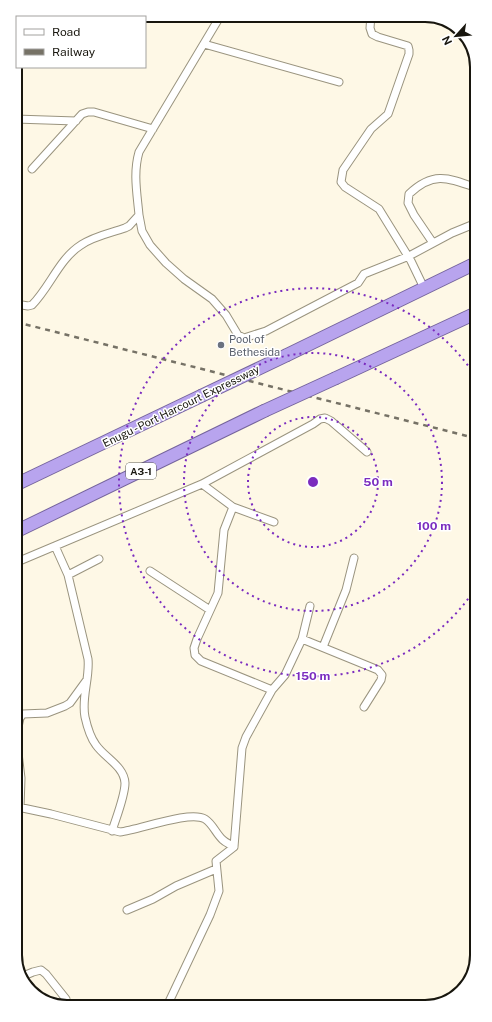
<svg xmlns="http://www.w3.org/2000/svg" width="492" height="1022" font-family="'Public Sans',sans-serif">
  <style>
    .lines { fill: none; stroke-linecap: round; stroke-linejoin: round }
    .minor-casing { stroke: #9a947f; stroke-width: 9 }
    .trunk-casing { stroke: #75649c; stroke-width: 14 }
    .minor { stroke: #fff; stroke-width: 7 }
    .trunk { stroke: #b8a4ee; stroke-width: 12 }
    .rail { stroke: #767266; stroke-width: 2.5; stroke-dasharray: 5 5; stroke-linecap: butt }
    .trunk-bridge-casing { stroke: #75649c; stroke-width: 14; stroke-linecap: butt }
    .trunk-bridge { stroke: #b8a4ee; stroke-width: 12 }
    .ring { fill: none; stroke: #7b2cbf; stroke-width: 2; stroke-dasharray: 2 4 }
    .worship-dot { fill: #6b7280; stroke: #fff; stroke-width: 1.5 }
    .labels { text-anchor: middle; stroke-width: 3; stroke-linejoin: round; paint-order: stroke }
    .shield { fill: #fff; stroke: #5d5c56; stroke-width: 1 }
    .shield-label { font-size: 10px; font-weight: bold; fill: #18160e }
    .worship-label { font-size: 11px; fill: #5b616d; stroke: #fff; text-anchor: start }
    .street-label { font-size: 11px; fill: #18160e; stroke: #fff }
    .rim { fill: none; stroke: #18160e; stroke-width: 2 }
    .centre { fill: #7b2cbf; stroke: #fff; stroke-width: 2 }
    .ring-label { font-size: 12px; text-anchor: middle; font-weight: bold; fill: #7b2cbf; stroke: #fff; stroke-width: 3; stroke-linejoin: round; paint-order: stroke }
  </style>
  <rect width="100%" height="100%" fill="#fef8e6"/>
  <g class="lines">
    <g class="minor-casing">
      <path id="minor" d="M371 15 370 28 372 34 378 37 408 46 409 50V54L388 114 371 129 343 170 341 182 345 187 379 209 411 261 424 288
        M204 44 339 82
        M15 119 76 121
        M32 169 82 114 88 112H94L153 129
        M139 215 142 231 150 245 166 263 184 279 212 299 226 315 238 335 244 338 266 331 358 283 364 274 409 256 452 233 474 224
        M433 243 414 215 408 203 409 194C432 172 447 177 474 187
        M16 304 28 306 32 305C50 287 59 259 81 245 94 236 111 233 125 228L129 226 139 215C137 193 133 173 139 152L221 15
        M202 484 233 507 274 522
        M233 507 224 530 218 593 197 639 194 648 195 655 201 661 272 690
        M55 546 68 575 88 659C90 678 81 698 85 717 87 726 90 737 96 745 105 758 124 766 125 783 125 796 116 818 112 831
        M17 562 202 484 313 424 320 419 325 418 331 421 367 452
        M150 571 210 610
        M68 575 99 559
        M302 639 378 670 382 675 381 680 364 707
        M323 647 346 590 354 558
        M18 727 20 718 23 714 47 713 65 706 70 703 86 681
        M18 753 21 778 20 808
        M18 807 51 814 120 832C139 830 190 810 205 819 213 824 216 834 223 840 226 843 230 844 234 847
        M127 910 153 899 176 886 216 869
        M21 977 33 972 41 970 46 974 66 999
        M167 1006 210 915 219 891 216 861 234 847 242 748 246 737 272 690 285 675 302 639 310 606"/>
    </g>
    <g class="trunk-casing">
      <path id="trunk" d="M287 355 474 264
        M336 378 474 314
        M17 484 201 396
        M17 531 264 411"/>
    </g>
    <use href="#minor" class="minor"/>
    <use href="#trunk" class="trunk"/>
    <path class="rail" d="M16 322 475 438"/>
    <g class="trunk-bridge-casing">
      <path id="trunk-bridge" d="M201 396 287 355
        M264 411 336 378"/>
    </g>
    <use href="#trunk-bridge" class="trunk-bridge"/>
  </g>
  <g class="ring">
    <circle cx="313" cy="482" r="65"/>
    <circle cx="313" cy="482" r="129"/>
    <path d="M475 589A194 194 0 1 1 474 374"/>
  </g>
  <circle class="worship-dot" cx="221" cy="345" r="4"/>
  <g class="labels">
    <rect class="shield" x="126" y="463" width="30" height="16" rx="3"/>
    <g class="shield-label">
      <text x="141" y="475">A3-1</text>
    </g>
    <g class="worship-label">
      <text x="229" y="343">Pool of<tspan x="229" dy="13">Bethesida</tspan></text>
    </g>
    <g class="street-label">
      <text transform="translate(181 406) rotate(-26)" y="4">Enugu - Port Harcourt Expressway</text>
    </g>
  </g>
  <path d="M0 0H492V1022H0ZM67 22H425A45 45 0 0 1 470 67V955A45 45 0 0 1 425 1000H67A45 45 0 0 1 22 955V67A45 45 0 0 1 67 22Z" fill="#fff" fill-rule="evenodd"/>
  <path class="rim" d="M67 22H425A45 45 0 0 1 470 67V955A45 45 0 0 1 425 1000H67A45 45 0 0 1 22 955V67A45 45 0 0 1 67 22Z"/>
  <circle cx="313" cy="482" r="6" class="centre"/>
  <g class="ring-label">
    <text x="378" y="486">50 m</text>
    <text x="434" y="530">100 m</text>
    <text x="313" y="680">150 m</text>
  </g>
  <rect x="16" y="16" width="130" height="52" fill="#ffffff" stroke="#a3a29f"/>
  <rect x="24" y="29" width="20" height="6" fill="#ffffff" stroke="#a3a29f"/>
  <text x="52" y="36" font-size="12" fill="#18160e">Road</text>
  <rect x="24" y="49" width="20" height="6" fill="#767266" stroke="#a3a29f"/>
  <text x="52" y="56" font-size="12" fill="#18160e">Railway</text>
  <g transform="translate(456 36) rotate(243)" stroke="#ffffff" stroke-width="3" paint-order="stroke">
  <path d="M0-3L7 15L0 10L-7 15Z" fill="#18160e"/>
  <text y="-6" font-size="11" font-weight="bold" text-anchor="middle" fill="#18160e">N</text>
  </g>
</svg>
